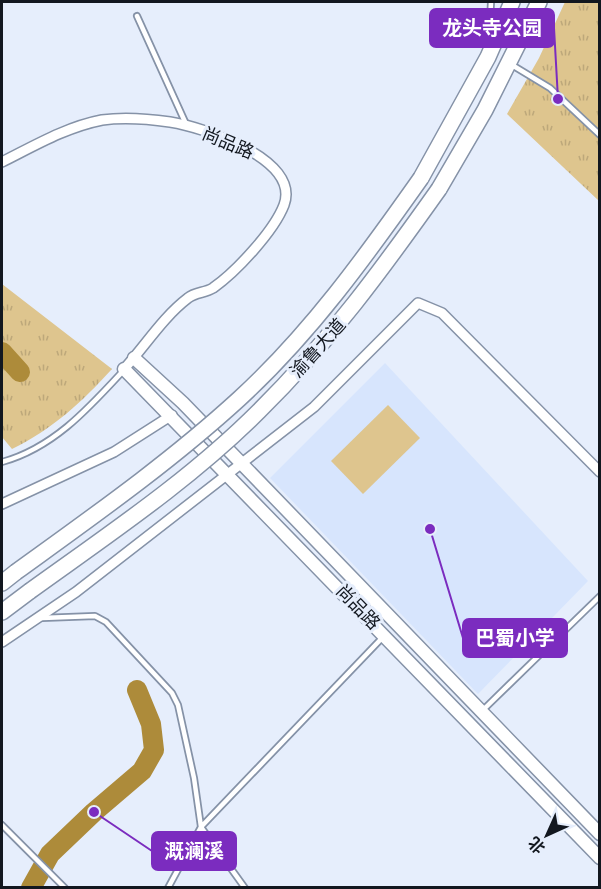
<svg xmlns="http://www.w3.org/2000/svg" width="601" height="889" font-family="Overpass,'Noto Sans SC',sans-serif">
  <style>
    .built { fill: #d7e5fd }
    .grass { fill: #dec58e }
    .park { fill: url(#park-tufts) }
    .lines { fill: none; stroke-linecap: round; stroke-linejoin: round }
    .river { stroke: #ad8b3a; stroke-width: 20 }
    .service-casing { stroke: #8592a7; stroke-width: 8 }
    .minor-casing { stroke: #8592a7; stroke-width: 12 }
    .secondary-casing { stroke: #8592a7; stroke-width: 15 }
    .trunk-casing { stroke: #8592a7; stroke-width: 18 }
    .service { stroke: #fff; stroke-width: 4.5 }
    .minor { stroke: #fff; stroke-width: 9 }
    .secondary { stroke: #fff; stroke-width: 12 }
    .trunk { stroke: #fff; stroke-width: 15 }
    .trunk-bridge-casing { stroke: #8592a7; stroke-width: 18; stroke-linecap: butt }
    .trunk-bridge { stroke: #fff; stroke-width: 15 }
    .labels { text-anchor: middle; stroke-width: 6; stroke-linejoin: round; paint-order: stroke }
    .street-label { font-size: 18px; fill: #12171f; stroke: #e6eefc }
    .leader { fill: none; stroke: #7b2cbf; stroke-width: 2 }
    .callout-dot { fill: #7b2cbf; stroke: #e6eefc; stroke-width: 2 }
    .callout { fill: #7b2cbf; stroke: #7b2cbf; stroke-width: 2 }
    .callout-label { font-size: 20px; text-anchor: middle; font-weight: bold; fill: #fff }
  </style>
  <defs>
    <pattern id="park-tufts" width="24" height="20" patternUnits="userSpaceOnUse" patternTransform="scale(1.5)"><rect width="24" height="20" fill="#dec58e"/><path d="M3 7l-1-3M5 7V3M7 7l1-3M15 17l-1-3M17 17v-4M19 17l1-3" fill="none" stroke="#bda87a"/></pattern>
  </defs>
  <rect width="100%" height="100%" fill="#e6eefc"/>
  <path class="built" d="M385 363 588 581 478 694 270 478Z"/>
  <path class="grass" d="M388 405 420 438 363 494 331 461Z"/>
  <path class="park" d="M565 2H599V201L507 114 539 58Z
    M2 284 112 369C82 402 53 429 12 449L2 437Z"/>
  <g class="lines">
    <path class="river" d="M2 352 20 372
      M31 888 50 854 94 812 142 771 154 750 151 724 137 690"/>
    <g class="service-casing">
      <path id="service" d="M137 16 186 124
        M489 41 491 2
        M512 65 550 88 600 135
        M2 462C53 448 88 409 123 371
        M42 618 95 616 106 622 172 693 178 705 194 778 201 827 245 888
        M483 710 600 596
        M2 825 65 888
        M168 888 201 827 383 637"/>
    </g>
    <g class="minor-casing">
      <path id="minor" d="M2 162C34 146 66 127 102 120 124 117 149 119 170 122 203 127 301 159 284 205 274 231 236 272 213 288 205 293 195 292 188 298 163 317 145 346 124 369
        M2 504 114 452 172 415
        M2 642 76 592 314 407 418 303 442 313 600 472"/>
    </g>
    <g class="secondary-casing">
      <path id="secondary" d="M134 358 183 403 600 834
        M124 369 600 858"/>
    </g>
    <g class="trunk-casing">
      <path id="trunk" d="M421 178 488 57 512 2
        M439 189 485 110 539 2
        M2 583 16 572
        M2 612 30 591"/>
    </g>
    <use href="#service" class="service"/>
    <use href="#minor" class="minor"/>
    <use href="#secondary" class="secondary"/>
    <use href="#trunk" class="trunk"/>
    <g class="trunk-bridge-casing">
      <path id="trunk-bridge" d="M16 572C92 517 169 463 239 399 310 334 366 256 421 178
        M30 591C109 534 190 480 259 411 329 342 383 268 439 189"/>
    </g>
    <use href="#trunk-bridge" class="trunk-bridge"/>
  </g>
  <g class="labels">
    <g class="street-label">
      <text transform="translate(228 143) rotate(23)" y="6">尚品路</text>
      <text transform="translate(318 348) rotate(-48)" y="6">渝鲁大道</text>
      <text transform="translate(358 607) rotate(46)" y="6">尚品路</text>
    </g>
  </g>
  <path class="leader" d="M558 99L554 28M430 529L463 638M94 812L152 851"/>
  <g class="callout-dot">
    <circle cx="558" cy="99" r="6"/>
    <circle cx="430" cy="529" r="6"/>
    <circle cx="94" cy="812" r="6"/>
  </g>
  <g class="callout">
    <rect x="430" y="9" width="124" height="38" rx="6"/>
    <rect x="463" y="619" width="104" height="38" rx="6"/>
    <rect x="152" y="832" width="84" height="38" rx="6"/>
  </g>
  <g class="callout-label">
    <text x="492" y="35">龙头寺公园</text>
    <text x="515" y="645">巴蜀小学</text>
    <text x="194" y="858">溉澜溪</text>
  </g>
  <rect width="601" height="889" fill="none" stroke="#12171f" stroke-width="6"/>
  <g transform="translate(547 835) rotate(225)" stroke="#e6eefc" stroke-width="4.5" paint-order="stroke">
  <path d="M0-4.5L10 22L0 15L-10 22Z" fill="#12171f"/>
  <text y="-9" font-size="16" font-weight="bold" text-anchor="middle" fill="#12171f">北</text>
  </g>
</svg>
